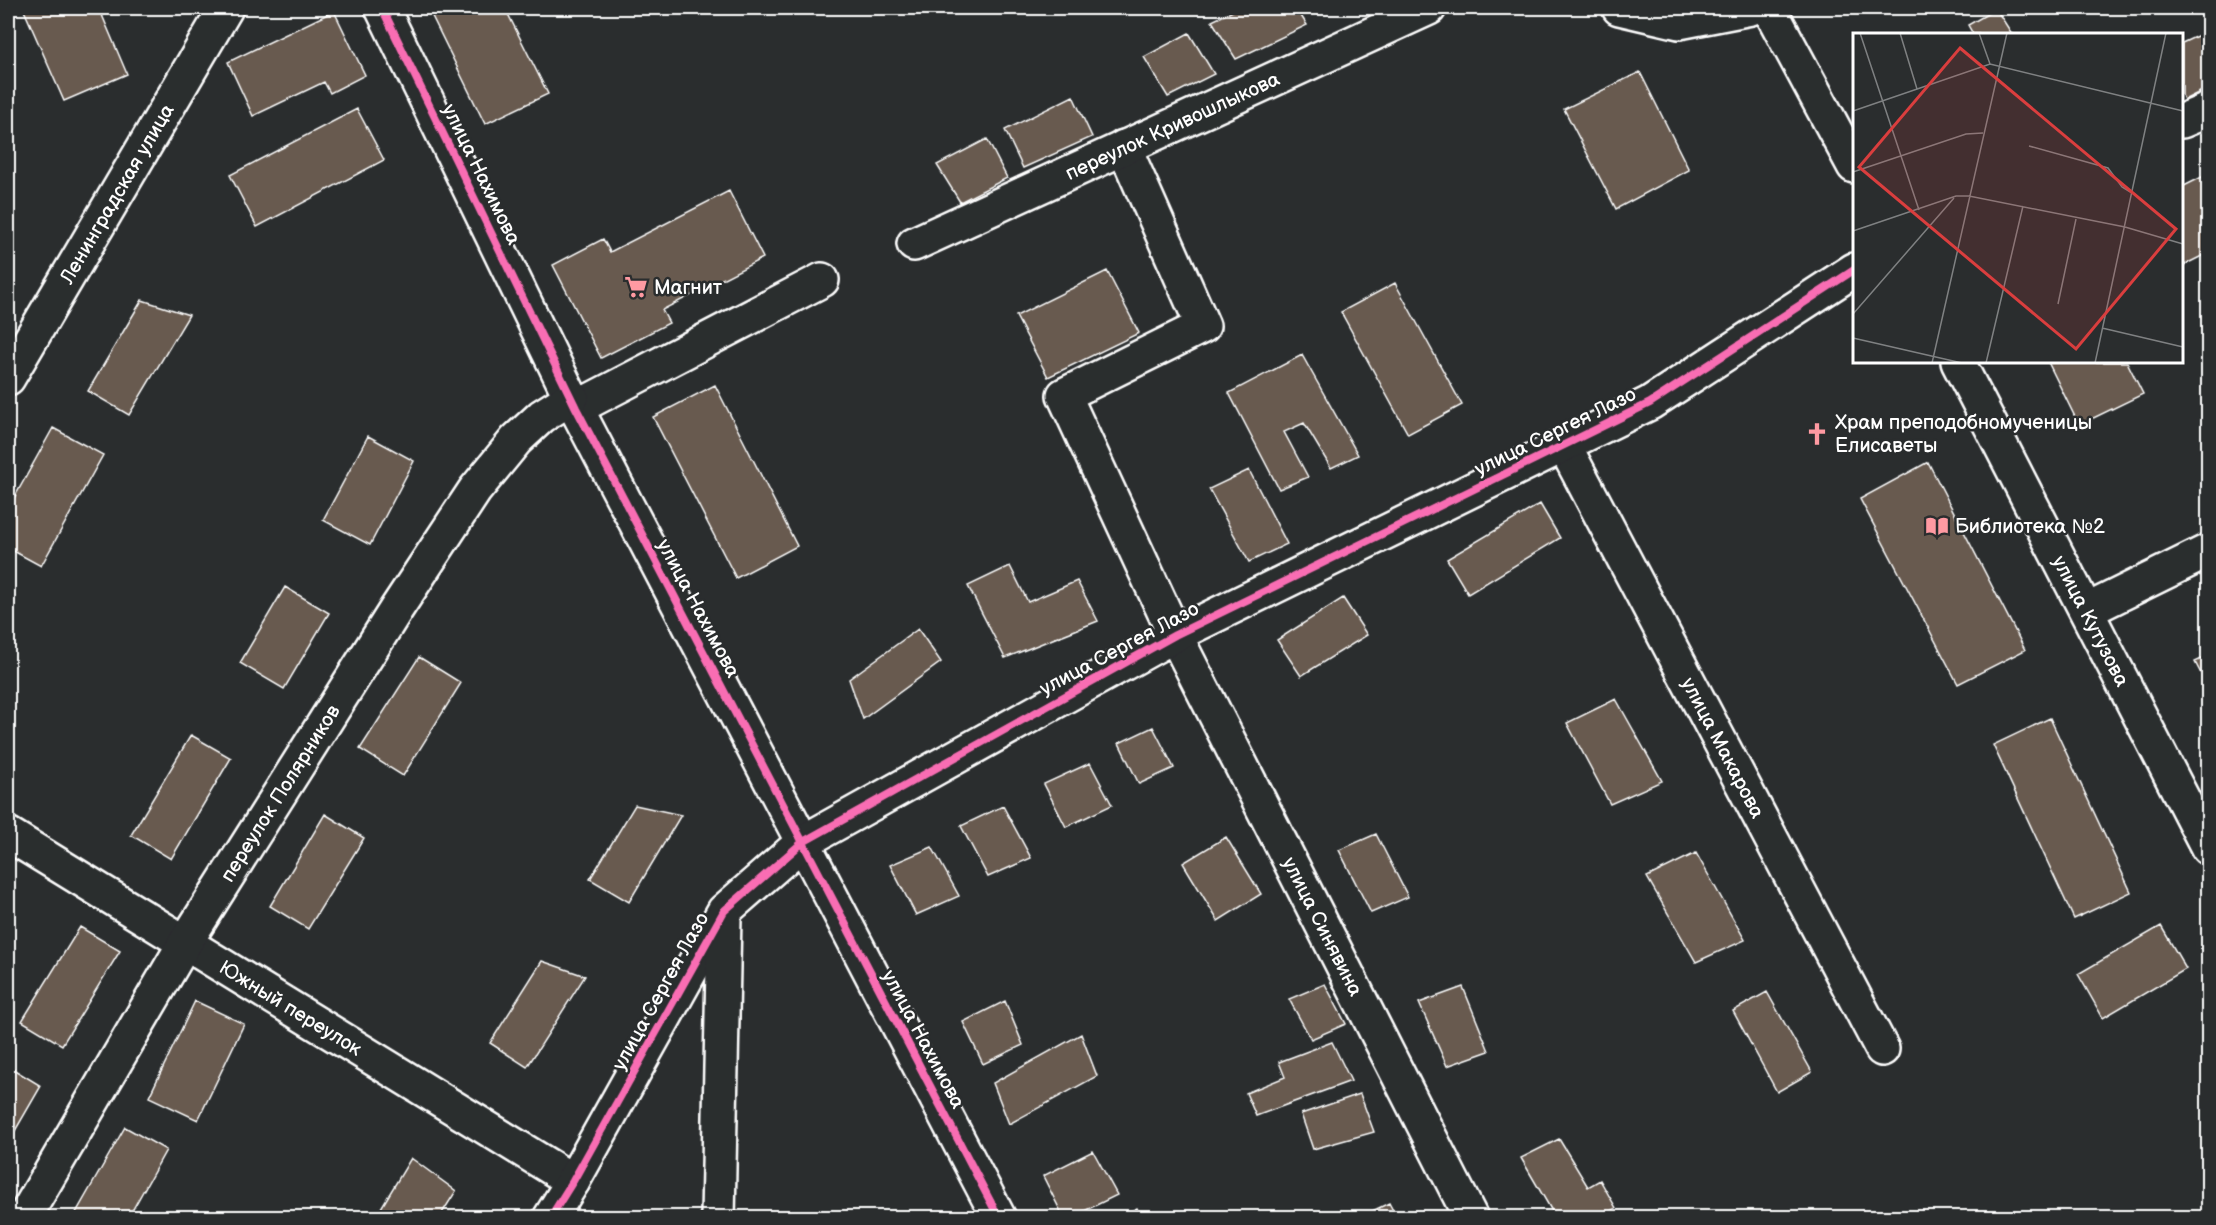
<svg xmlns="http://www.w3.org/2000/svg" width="2216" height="1225" font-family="'Balsamiq Sans',sans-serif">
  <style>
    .building { fill: #685a4f; stroke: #fff; stroke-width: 1.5 }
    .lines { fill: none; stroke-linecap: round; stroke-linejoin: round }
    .minor-casing { stroke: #fff; stroke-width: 38 }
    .minor { stroke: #2a2d2e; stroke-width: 33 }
    .cycleway-casing { stroke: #2a2d2e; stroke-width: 11 }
    .cycleway { stroke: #f96db3; stroke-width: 8 }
    .labels { text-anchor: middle; stroke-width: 5; stroke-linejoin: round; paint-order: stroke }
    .street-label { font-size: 20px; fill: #fff; stroke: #2a2d2e }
    .poi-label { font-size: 20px; fill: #fff; stroke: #2a2d2e; text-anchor: start }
    .inset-road { fill: none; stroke: #7f8182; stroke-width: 1.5 }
    .view { fill: #da3e3e; fill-opacity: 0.15; stroke: #da3e3e; stroke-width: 3 }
    .inset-edge { fill: none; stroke: #fff; stroke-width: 3 }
  </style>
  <rect width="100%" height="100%" fill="#2a2d2e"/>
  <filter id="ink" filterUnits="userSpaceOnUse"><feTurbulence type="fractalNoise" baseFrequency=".0167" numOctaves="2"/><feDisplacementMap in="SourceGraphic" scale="12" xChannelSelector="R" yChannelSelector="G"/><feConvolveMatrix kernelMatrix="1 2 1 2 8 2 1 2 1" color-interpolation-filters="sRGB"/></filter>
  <g filter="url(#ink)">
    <path class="building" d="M23 8H99L127 74 64 101Z
      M428 8H505L548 94 485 124Z
      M1239 8H1296L1307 25 1236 59 1212 21Z
      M1996 9 2012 34H1973L1968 25Z
      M334 11 365 75 330 93 324 82 253 116 228 62Z
      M2208 31V88L2184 100 2182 95V43Z
      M1189 33 1214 74 1168 97 1144 57Z
      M1640 72 1689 170 1616 209 1564 109Z
      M1073 96 1092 137 1023 168 1005 130Z
      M357 109 384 160 257 227 230 175Z
      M987 139 1007 178 960 202 937 165Z
      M2208 174V253L2182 266V187Z
      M729 191 763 258 662 310 669 323 601 358 553 265 603 239 610 252Z
      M1107 271 1139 333 1048 377 1016 316Z
      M1395 283 1462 405 1408 434 1341 312Z
      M142 300 189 315 129 415 88 391Z
      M1302 355 1358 455 1331 468 1304 423 1284 432 1308 477 1279 489 1229 393Z
      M2048 362H2127L2143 394 2079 425Z
      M715 385 797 546 736 578 653 417Z
      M53 428 103 455 41 566 8 548V509Z
      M368 436 414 461 370 545 323 520Z
      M1928 462 2025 650 1958 684 1860 499Z
      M1249 470 1287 544 1249 562 1209 489Z
      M1540 504 1560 538 1468 594 1447 559Z
      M1010 566 1028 602 1077 581 1098 621 1005 658 968 586Z
      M285 587 329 613 284 689 240 663Z
      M1343 598 1367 635 1301 676 1277 640Z
      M918 629 941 662 863 719 849 679Z
      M2208 656V687L2195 662Z
      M419 657 461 683 403 776 360 749Z
      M1616 699 1662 781 1610 804 1567 723Z
      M2050 718 2131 892 2074 919 1993 745Z
      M1153 727 1174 768 1139 784 1119 743Z
      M191 735 231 758 171 859 131 835Z
      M1090 763 1112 805 1066 827 1044 784Z
      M635 805 681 815 629 902 590 879Z
      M1003 806 1031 858 988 877 961 826Z
      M325 814 364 838 308 929 270 906Z
      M1376 834 1408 897 1371 913 1339 850Z
      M1226 837 1261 894 1218 921 1183 863Z
      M932 847 959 896 916 915 890 865Z
      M1696 853 1745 940 1696 962 1647 877Z
      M2161 926 2186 969 2103 1018 2078 974Z
      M80 927 120 951 62 1045 22 1021Z
      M542 961 585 976 527 1067 490 1043Z
      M1325 984 1346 1024 1311 1039 1289 999Z
      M1463 987 1489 1051 1447 1066 1419 1003Z
      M1767 992 1812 1072 1777 1092 1733 1011Z
      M195 1001 244 1024 198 1120 149 1097Z
      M1005 1001 1023 1045 983 1064 963 1022Z
      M1081 1034 1097 1076 1009 1124 993 1083Z
      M1332 1042 1351 1081 1256 1116 1246 1093 1285 1077 1279 1062Z
      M8 1066 41 1086 8 1143Z
      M1360 1094 1374 1132 1313 1149 1301 1114Z
      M125 1127 166 1150 128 1218H73Z
      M1559 1139 1588 1187 1600 1180 1616 1208 1598 1218H1556L1521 1158Z
      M1093 1151 1117 1195 1070 1218H1064L1043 1176Z
      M411 1158 456 1191 439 1218H375Z
      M1389 1203 1397 1218H1358Z
      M1137 1208 1141 1218H1118Z"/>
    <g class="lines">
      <g class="minor-casing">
        <g id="minor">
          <path d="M382 8 576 408 999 1218"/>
          <path d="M1619 8 1679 22 1751 8"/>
          <path d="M1769 8 1854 166"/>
          <path d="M2182 121 2208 110"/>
          <path id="s1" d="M1124 147 1203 326 1064 395 1175 635 1471 1218"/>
          <path id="s2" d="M914 244 1429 8"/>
          <path id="s3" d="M1958 362 2208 848"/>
          <path id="s4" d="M8 378 226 8"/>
          <path d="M576 408 822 280"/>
          <path id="s5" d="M1564 445 1882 1049"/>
          <path d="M2088 610 2208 551"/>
          <path id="s6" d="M8 834 573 1181"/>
          <path id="s7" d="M24 1218 185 943 397 608 475 490 516 440 542 416 572 397"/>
          <path d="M550 1218 573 1181 724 911 803 842 1175 635 1650 403 1854 270"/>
          <path d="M718 1218 724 916"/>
        </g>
      </g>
      <use href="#minor" class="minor"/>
      <g class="cycleway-casing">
        <path id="cycleway" d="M382 8 576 408 999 1218
          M550 1218 573 1181 724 911 803 842 1175 635 1650 403 1854 270"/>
      </g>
      <use href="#cycleway" class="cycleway"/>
    </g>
  </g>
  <defs>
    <g id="supermarket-bare" transform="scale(1.8)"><path d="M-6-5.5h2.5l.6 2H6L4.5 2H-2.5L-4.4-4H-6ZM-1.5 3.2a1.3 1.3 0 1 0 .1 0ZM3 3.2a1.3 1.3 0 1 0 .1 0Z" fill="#ff9aa2" stroke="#2a2d2e" stroke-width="2.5" paint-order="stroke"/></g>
    <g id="church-bare" transform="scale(1.8)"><path d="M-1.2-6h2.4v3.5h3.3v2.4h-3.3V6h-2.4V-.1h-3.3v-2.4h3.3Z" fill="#ff9aa2" stroke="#2a2d2e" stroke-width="2.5" paint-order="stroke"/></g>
    <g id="library-bare" transform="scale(1.8)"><path d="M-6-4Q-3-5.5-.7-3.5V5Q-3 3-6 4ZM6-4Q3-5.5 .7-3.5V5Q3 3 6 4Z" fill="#ff9aa2" stroke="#2a2d2e" stroke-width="2.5" paint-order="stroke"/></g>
  </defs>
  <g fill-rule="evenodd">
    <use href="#supermarket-bare" x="636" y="287"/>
    <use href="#church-bare" x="1817" y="434"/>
    <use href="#library-bare" x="1937" y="526"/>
  </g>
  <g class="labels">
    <g class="street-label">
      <text dy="7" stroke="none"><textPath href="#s2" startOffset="284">переулок Кривошлыкова</textPath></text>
      <text transform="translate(482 174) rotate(64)" y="7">улица Нахимова</text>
      <text dy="7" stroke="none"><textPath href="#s4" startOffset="214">Ленинградская улица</textPath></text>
      <text transform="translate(1555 431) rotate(-26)" y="7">улица Сергея Лазо</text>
      <text transform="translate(699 608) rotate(62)" y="7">улица Нахимова</text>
      <text dy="7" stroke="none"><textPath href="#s3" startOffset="291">улица Кутузова</textPath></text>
      <text transform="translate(1119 648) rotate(-28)" y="7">улица Сергея Лазо</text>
      <text dy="7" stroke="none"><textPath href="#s5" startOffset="342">улица Макарова</textPath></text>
      <text dy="7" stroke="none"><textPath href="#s7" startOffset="496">переулок Полярников</textPath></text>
      <text dy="7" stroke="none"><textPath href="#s1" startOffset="942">улица Синявина</textPath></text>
      <text transform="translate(660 991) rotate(-61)" y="7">улица Сергея Лазо</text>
      <text dy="7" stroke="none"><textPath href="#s6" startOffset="332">Южный переулок</textPath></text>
      <text transform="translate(924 1039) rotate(62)" y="7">улица Нахимова</text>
    </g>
    <g class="poi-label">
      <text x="654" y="294">Магнит</text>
      <text x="1835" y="429">Храм преподобномученицы<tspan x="1835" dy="23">Елисаветы</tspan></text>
      <text x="1955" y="533">Библиотека №2</text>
    </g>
  </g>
  <g transform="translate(1853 33)">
    <rect width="330" height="330" fill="#2a2d2e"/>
    <path class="inset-road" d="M7 0 66 177M47 0 64 56M126 0 137 31M0 78 137 31 330 78M176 113 255 135 269 154 279 160M0 139 113 101 130 100M0 198 103 163H116L272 194 330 211M205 271 223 186M0 281 101 165M249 295 330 314M0 305 109 330M79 330 154 0M133 330 170 173M242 330 313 0"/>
    <path class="view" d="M107 15 323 196 223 316 6 134Z"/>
    <rect width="330" height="330" class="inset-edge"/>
  </g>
  <rect width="2216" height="1225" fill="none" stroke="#2a2d2e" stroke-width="30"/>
  <rect x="15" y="15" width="2186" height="1195" fill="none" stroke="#fff" stroke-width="2" filter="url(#ink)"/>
</svg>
